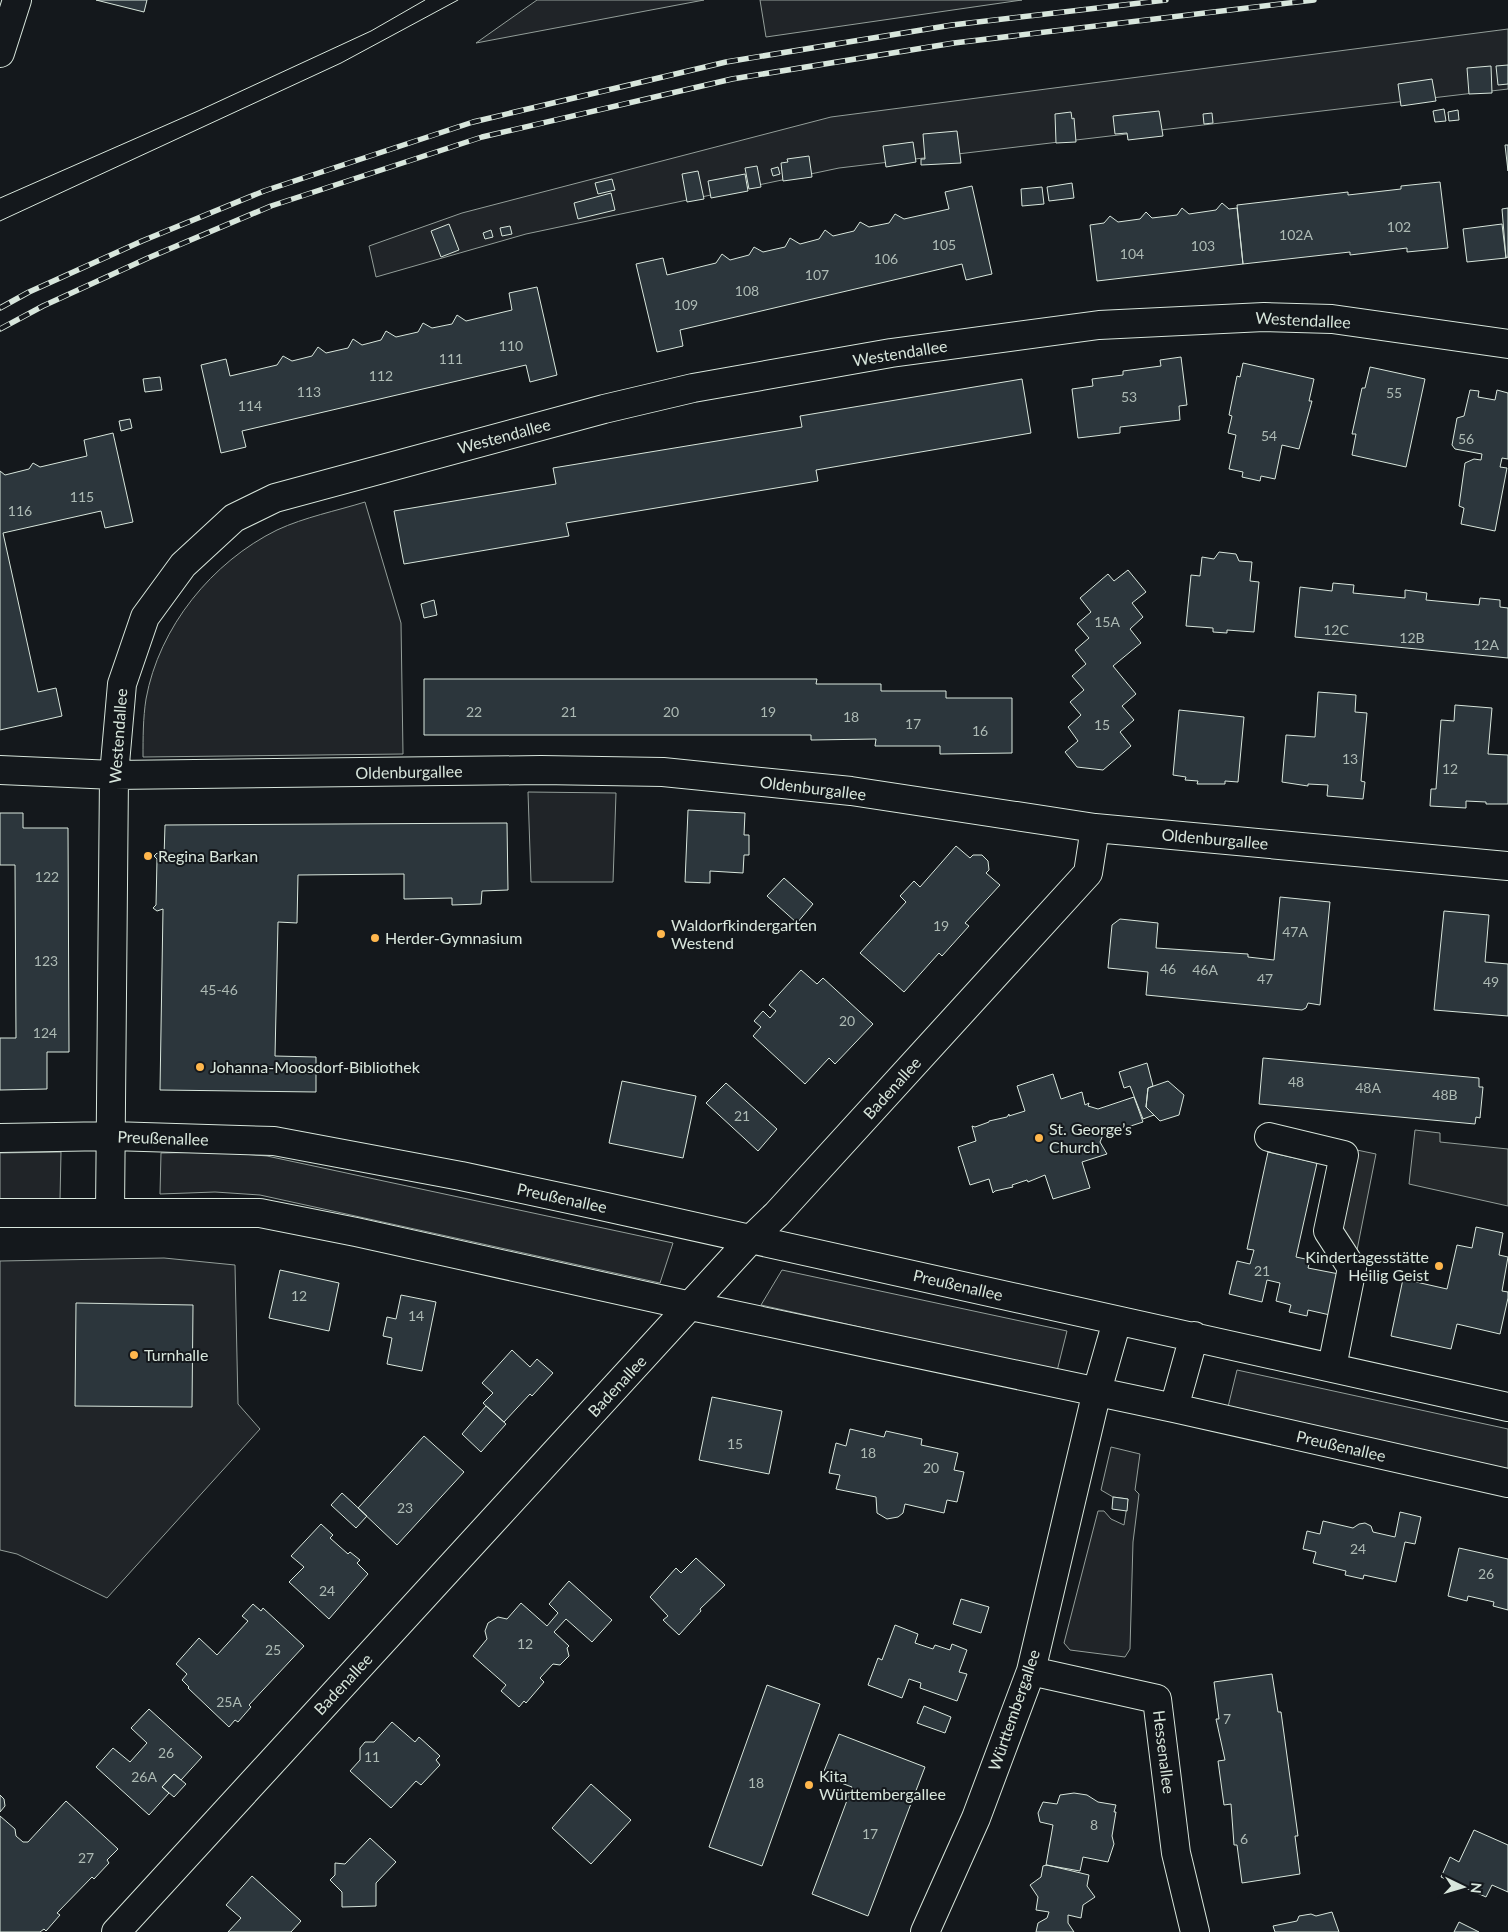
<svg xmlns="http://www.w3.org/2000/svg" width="1508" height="1932" font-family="Lato,sans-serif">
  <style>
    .green { fill: #202428; stroke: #939e99 }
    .parking { fill: #24282b; stroke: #939e99 }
    .building { fill: #2c363c; stroke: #d8e6dc }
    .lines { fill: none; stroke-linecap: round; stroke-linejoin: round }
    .minor-casing { stroke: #d8e6dc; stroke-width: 30 }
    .minor { stroke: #14181c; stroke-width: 28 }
    .tram { stroke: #d8e6dc; stroke-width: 1 }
    .rail-casing { stroke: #d8e6dc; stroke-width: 5.5 }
    .rail { stroke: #14181c; stroke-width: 4; stroke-dasharray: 11; stroke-linecap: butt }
    .poi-dot { fill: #ffb74d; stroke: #14181c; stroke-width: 2 }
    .labels { text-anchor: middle; stroke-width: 4; stroke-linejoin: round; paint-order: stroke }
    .number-label { font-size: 14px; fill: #adbab4 }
    .street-label { font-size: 16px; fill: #d8e6dc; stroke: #14181c }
    .poi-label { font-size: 16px; fill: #d8e6dc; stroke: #14181c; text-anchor: start }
  </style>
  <rect width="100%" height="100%" fill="#14181c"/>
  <path class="green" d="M537 0H704L476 43Z
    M760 0H1022L766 37Z
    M1508 29V89L839 168 526 234 376 277 369 246 462 213 831 117Z
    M365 502 401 623 403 754 143 757C143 738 143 718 146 699 159 627 212 562 277 530 305 517 336 511 365 502Z
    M528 792 616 793 613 882H531Z
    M61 1152 60 1200H0V1153Z
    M218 1152 267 1156 673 1243 660 1283 260 1195 215 1192 160 1194 161 1153Z
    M164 1258 235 1265 238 1404 260 1429 107 1598 17 1554 0 1550V1261Z
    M782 1270 1067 1331 1057 1371 761 1305Z
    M1237 1370 1508 1429V1469L1228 1407Z
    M1111 1447 1140 1454 1135 1490 1139 1494 1133 1542 1130 1649 1125 1657 1070 1650 1064 1643 1098 1511H1104L1111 1519 1124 1525 1128 1499 1113 1497 1101 1490Z"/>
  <path class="parking" d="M1415 1130 1440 1133V1142L1508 1149V1206L1409 1184Z
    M1352 1149 1376 1154 1356 1255 1331 1251Z"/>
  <path class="building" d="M96 0H147L144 12Z
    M1508 65V84L1498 85 1496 66Z
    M1491 66 1492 93 1469 94 1467 68Z
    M1432 79 1436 101 1401 106 1398 84Z
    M1444 109 1446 121 1435 122 1433 111Z
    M1458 110 1459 120 1449 121 1448 112Z
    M1159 111 1163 136 1128 140 1127 133 1115 134 1113 116Z
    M1071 112 1072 119 1074 118 1076 142 1056 143 1055 114Z
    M1212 113 1213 123 1204 124 1203 114Z
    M957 131 961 163 921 165V159H925L923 134Z
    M913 142 916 162 886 167 883 146Z
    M1505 145H1508V171Z
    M809 156 812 177 783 181 781 163 788 162 787 159Z
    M757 166 761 187 749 189 745 168Z
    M778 167 780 174 773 176 771 169Z
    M698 171 704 199 687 202 682 174Z
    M745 174 748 191 711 198 708 181Z
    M612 179 615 190 598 194 595 183Z
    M1440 182 1448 248 1407 252V248L1350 255V252L1243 264 1237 205 1348 192V195L1401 189V186Z
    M1072 183 1074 198 1049 201 1047 187Z
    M972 186 992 274 966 280 962 264 680 330 683 346 657 352 636 264 663 258 667 275 716 263 722 254 730 260 749 255 754 247 763 252 785 247 790 238 800 244 819 239 825 230 833 236 854 231 860 222 869 227 889 223 895 214 904 219 949 209 945 192Z
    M1042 187 1044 204 1022 206 1021 189Z
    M611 193 615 210 578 219 574 203Z
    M1222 203 1229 209 1237 208 1243 264 1097 281 1090 225 1104 223 1110 216 1118 222 1140 219 1146 212 1152 218 1177 215 1182 208 1189 214 1216 210Z
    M1508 208V257L1506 258 1502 209Z
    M449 224 459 250 441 257 431 231Z
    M1502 224 1506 258 1467 262 1463 229Z
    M510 226 512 234 502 236 500 228Z
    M491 230 493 237 485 239 483 233Z
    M537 287 557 375 530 382 526 365 242 431 246 447 221 453 201 365 226 359 230 376 277 365 283 356 292 361 312 356 318 347 326 353 348 348 353 339 362 345 381 340 386 331 396 337 418 332 423 323 432 328 452 324 457 315 466 321 512 310 509 293Z
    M1181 357 1187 405 1179 406 1180 420 1120 427V433L1078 438 1072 389 1093 386 1092 379 1123 375V371L1161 366 1160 360Z
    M1243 363 1314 379 1309 401H1312L1299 449 1282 445 1275 479 1261 476 1260 481 1242 477 1243 472 1229 469 1236 435 1228 433 1232 416 1229 415 1237 376 1240 377Z
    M1370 367 1425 379 1406 467 1352 455 1356 434H1352L1362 388H1365Z
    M160 377 162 390 145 392 143 379Z
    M1022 379 1031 433 816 470 818 481 566 523 569 536 404 564 394 511 556 484 553 468 802 427 800 416Z
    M1470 390 1479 391 1478 397 1495 400 1497 390 1508 393V459L1502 458 1500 467 1507 468 1495 531 1461 524 1464 508 1459 506 1465 463 1474 459 1481 460 1482 454 1455 449 1452 445 1457 418 1464 416Z
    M130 419 132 428 121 431 119 421Z
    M113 433 133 522 105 528 101 511 3 533 38 692 56 688 62 716 0 730V471L5 475 29 469 33 463 40 467 87 456 84 440Z
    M1219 552 1236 554 1239 561 1252 562 1250 581 1259 582 1254 632 1227 630V633L1213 632V628L1186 626 1191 575 1200 576 1202 557 1214 559Z
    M1128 570 1146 592 1132 603 1143 617 1130 629 1141 643 1113 666 1136 694 1122 706 1134 720 1120 732 1131 746 1103 770 1077 767 1065 752 1078 741 1068 727 1081 715 1070 702 1084 690 1072 676 1086 664 1075 650 1089 638 1077 624 1091 612 1080 598 1108 574 1114 581Z
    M1333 583 1354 585 1353 593 1405 598V590L1427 593 1426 600 1479 605 1480 598 1500 600V607L1508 608V658L1295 637 1300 587 1332 591Z
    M434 600 437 615 424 618 421 604Z
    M424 679H817L816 684H881V691H946V698H1012V753L940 754V746H875L876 739 811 740V735H424Z
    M1318 692 1356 695 1355 712 1367 713 1361 781 1365 782 1363 799 1327 796 1328 785 1308 784V786L1282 782 1286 735 1315 737Z
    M1455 705 1492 708 1488 754 1508 755V804H1486V802L1466 801V808L1430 806 1431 789H1436L1441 720 1454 721Z
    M1179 710 1244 717 1238 782 1225 781V784H1197L1198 781 1185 780 1186 777 1173 775Z
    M688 810 745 813 744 835H749V855H744L743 873 710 871V883L685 882Z
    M0 813H23V828H68L69 1052H47V1089L0 1090V1038H16L15 865H0Z
    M507 823 508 890 482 891 481 904 452 905V898L404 899V874L298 875 297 923 278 922 275 1056 316 1057V1092L160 1090 163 909 157 911 153 908 156 905 157 859 154 856 157 853 164 857 165 825Z
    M956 846 970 858 973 855H982L988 861 989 870 986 873 1000 885 965 923 969 926 942 956 939 953 904 992 860 953 906 902 900 896 914 881 920 887Z
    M784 878 813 904 797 923 767 896Z
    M1280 897 1330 902 1320 1005 1308 1003 1306 1008 1302 1010 1146 995 1148 972 1108 968 1112 925 1120 919 1158 923 1156 948 1248 954V957L1274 960Z
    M1444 911 1489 915 1485 962 1508 964V1016L1434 1010Z
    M801 970 817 984 823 978 873 1024 835 1064 829 1058 805 1084 753 1036 761 1027 754 1021 763 1011 770 1018 776 1011 769 1005Z
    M1263 1058 1479 1078V1087H1483L1480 1118 1476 1117 1475 1124 1259 1104Z
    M1147 1063 1153 1086 1148 1088 1146 1107 1154 1115 1143 1119 1130 1086 1124 1088 1119 1072Z
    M1053 1074 1061 1099 1082 1092 1085 1105 1089 1103 1088 1106 1098 1109 1134 1097 1143 1122 1103 1135 1100 1142 1107 1154 1082 1162 1090 1188 1053 1199 1045 1175 1028 1182 1027 1180 1012 1185 1013 1187 995 1191 993 1193 989 1179 970 1185 958 1147 976 1141 972 1126 975 1127 989 1122V1121L1007 1117 1009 1114V1116L1025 1111 1017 1086Z
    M622 1081 696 1096 683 1158 609 1143Z
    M1168 1081 1184 1095 1179 1115 1160 1121 1146 1107 1148 1088Z
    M726 1083 777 1129 758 1151 706 1103Z
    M1268 1152 1317 1163 1296 1257 1310 1260 1308 1268 1339 1274 1330 1315 1308 1310 1307 1316 1289 1312 1291 1305 1276 1301 1280 1283 1267 1280 1262 1302 1229 1294 1237 1261 1250 1264 1254 1250 1247 1249Z
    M1476 1227 1503 1233 1499 1255 1508 1257 1502 1291 1508 1292V1298L1500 1334 1457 1324 1451 1349 1391 1336 1403 1279 1447 1289 1457 1245 1472 1248Z
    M280 1270 339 1283 329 1331 269 1318Z
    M401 1295 436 1302 422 1371 387 1364 392 1338 383 1336 387 1317 396 1319Z
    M76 1303 193 1305 192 1407 75 1406Z
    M512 1350 530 1367 537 1359 553 1373 532 1396 530 1394 504 1422 483 1403 493 1393 482 1383Z
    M712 1397 782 1411 769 1474 699 1460Z
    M486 1406 506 1424 481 1452 462 1434Z
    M850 1429 884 1437 886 1431 922 1439 921 1445 958 1453 954 1470 964 1472 957 1502 947 1500 944 1513 905 1504 903 1513 898 1517 887 1519 877 1513 876 1497 836 1489 840 1475 829 1473 836 1443 846 1446Z
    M424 1436 464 1472 397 1545 358 1508Z
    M342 1493 367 1516 356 1528 331 1505Z
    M1113 1497 1128 1499 1127 1511 1112 1509Z
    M1400 1512 1421 1517 1415 1544 1405 1542 1396 1582 1364 1575 1363 1579 1345 1575 1346 1571 1313 1563 1316 1552 1303 1549 1307 1531 1320 1534 1323 1521 1353 1528 1359 1524 1365 1523 1371 1526 1373 1532 1395 1537Z
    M321 1524 333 1535 330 1538 348 1554 350 1552 360 1560 357 1563 368 1574 329 1619 289 1582 304 1567 291 1556Z
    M1459 1548 1508 1559V1610L1493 1606 1494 1602 1468 1596 1467 1601 1448 1596Z
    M696 1558 725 1585 700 1609 701 1611 679 1635 663 1620 668 1616 650 1597 676 1568 681 1573Z
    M569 1581 612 1620 592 1642 566 1619 554 1632 569 1646 567 1648 569 1656 560 1665 553 1664 540 1678 544 1682 526 1703 524 1701 519 1707 501 1691 506 1685 473 1656 487 1639 485 1631 488 1623 498 1617 507 1619 521 1603 547 1626 558 1613 549 1604Z
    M961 1599 989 1607 981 1633 953 1624Z
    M253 1604 261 1611 263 1608 304 1646 249 1705 251 1707 238 1722 235 1720 229 1727 188 1688 189 1687 182 1680 187 1674 176 1664 199 1638 217 1655 248 1621 242 1616Z
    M895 1625 918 1634 915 1643 933 1649 935 1645 950 1650 952 1644 967 1650 959 1672 967 1674 957 1701 920 1688 921 1683 909 1679 902 1698 868 1685 878 1658 882 1660Z
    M1272 1674 1278 1712H1281L1298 1836H1295L1300 1874 1242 1883 1237 1845H1234L1231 1804 1224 1805 1218 1761 1225 1760 1216 1719H1219L1214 1682Z
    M767 1685 820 1704 762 1866 709 1847Z
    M924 1706 951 1717 945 1733 917 1723Z
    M149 1709 202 1757 181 1780 174 1774 162 1787 169 1793 149 1815 96 1767 113 1748 130 1762 147 1743 131 1728Z
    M392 1722 415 1742 419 1737 440 1756 436 1760 440 1765 421 1785 416 1781 391 1808 350 1771 360 1760V1748L365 1742H374Z
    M839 1734 925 1767 868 1916 812 1894 852 1787 822 1776Z
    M174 1774 186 1784 174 1797 162 1787Z
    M591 1784 631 1820 591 1864 552 1828Z
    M1074 1793 1087 1795 1098 1802 1116 1805 1114 1812H1116L1112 1836 1114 1844 1108 1862 1083 1857 1080 1871 1046 1865 1053 1825 1040 1822 1038 1813 1043 1802 1057 1804 1060 1795Z
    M0 1795 4 1799 5 1806 0 1812Z
    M66 1801 118 1849 107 1860 109 1863 94 1879 92 1877 57 1913 60 1915 46 1931 44 1929 40 1932H0V1816L15 1829 16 1836 23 1842H28Z
    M1474 1830 1508 1845V1892L1492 1885 1486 1897 1441 1877 1450 1857 1459 1862Z
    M370 1838 396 1862 376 1883V1906L342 1907V1892L330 1880 335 1875V1863L345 1864Z
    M1047 1865 1089 1875 1087 1886 1095 1897 1083 1905 1081 1918 1068 1915V1923L1074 1932H1036L1038 1923 1047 1918 1049 1912 1036 1910 1038 1897 1030 1885 1041 1877 1043 1866Z
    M252 1876 301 1921 291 1932H228L241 1918 226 1905Z
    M1332 1912 1339 1932H1275L1273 1926 1297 1921 1299 1916 1311 1914 1316 1916Z
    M1459 1922 1479 1932H1454Z"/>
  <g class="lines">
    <g class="minor-casing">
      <path id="minor" d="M0 53 17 0
        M0 770 114 775 541 770 663 772 851 791 1095 828 1508 866
        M1269 1137 1344 1155 1328 1231 1352 1268 1332 1367
        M0 1138 112 1136 274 1141 461 1176 597 1205 1508 1407
        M0 1213H260L356 1232 691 1306 1174 1408 1508 1483
        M110 1213 114 775 122 684 145 617 183 565 234 518 275 498 604 409 693 388 891 353 1099 325 1264 317 1332 319 1508 344
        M1174 1408 1194 1336
        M1031 1671 1157 1699 1176 1853 1195 1932
        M116 1932 751 1239 777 1214 1088 873 1095 828
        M925 1932 976 1818 1031 1671 1097 1391 1117 1321"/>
    </g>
    <use href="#minor" class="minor"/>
    <path class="tram" d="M0 198 198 111 371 31 425 0
      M0 221 341 63 458 0"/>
    <g class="rail-casing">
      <path id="rail" d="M0 308 29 292 142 241 264 191 473 122 726 62 952 25 1166 0
        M0 329 43 306 148 258 271 206 482 137 732 79 954 43 1314 0"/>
    </g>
    <use href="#rail" class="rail"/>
  </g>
  <g class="poi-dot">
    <circle cx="148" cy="856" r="5"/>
    <circle cx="661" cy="934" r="5"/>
    <circle cx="375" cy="938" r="5"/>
    <circle cx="200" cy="1067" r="5"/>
    <circle cx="1039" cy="1138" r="5"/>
    <circle cx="1439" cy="1266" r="5"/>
    <circle cx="134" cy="1355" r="5"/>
    <circle cx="809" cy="1785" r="5"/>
  </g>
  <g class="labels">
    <g class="number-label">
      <text x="1399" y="232">102</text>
      <text x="1296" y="240">102A</text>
      <text x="944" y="250">105</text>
      <text x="1203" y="251">103</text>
      <text x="1132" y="259">104</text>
      <text x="886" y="264">106</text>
      <text x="817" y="280">107</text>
      <text x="747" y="296">108</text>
      <text x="686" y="310">109</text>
      <text x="511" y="351">110</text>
      <text x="451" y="364">111</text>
      <text x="381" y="381">112</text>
      <text x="309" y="397">113</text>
      <text x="1394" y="398">55</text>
      <text x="1129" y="402">53</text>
      <text x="250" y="411">114</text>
      <text x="1269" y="441">54</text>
      <text x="1466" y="444">56</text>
      <text x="82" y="502">115</text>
      <text x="20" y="516">116</text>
      <text x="1107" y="627">15A</text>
      <text x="1336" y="635">12C</text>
      <text x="1412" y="643">12B</text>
      <text x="1486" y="650">12A</text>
      <text x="474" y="717">22</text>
      <text x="569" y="717">21</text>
      <text x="671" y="717">20</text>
      <text x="768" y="717">19</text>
      <text x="851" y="722">18</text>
      <text x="913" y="729">17</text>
      <text x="1102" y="730">15</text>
      <text x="980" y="736">16</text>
      <text x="1350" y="764">13</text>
      <text x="1450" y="774">12</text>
      <text x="47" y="882">122</text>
      <text x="941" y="931">19</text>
      <text x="1295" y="937">47A</text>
      <text x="46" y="966">123</text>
      <text x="1168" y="974">46</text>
      <text x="1205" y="975">46A</text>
      <text x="1265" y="984">47</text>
      <text x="1491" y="987">49</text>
      <text x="219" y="995">45-46</text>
      <text x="847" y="1026">20</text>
      <text x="45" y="1038">124</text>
      <text x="1296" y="1087">48</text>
      <text x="1368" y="1093">48A</text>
      <text x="1445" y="1100">48B</text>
      <text x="742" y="1121">21</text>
      <text x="1262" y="1276">21</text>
      <text x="299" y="1301">12</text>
      <text x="416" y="1321">14</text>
      <text x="735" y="1449">15</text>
      <text x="868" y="1458">18</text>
      <text x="931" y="1473">20</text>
      <text x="405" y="1513">23</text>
      <text x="1358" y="1554">24</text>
      <text x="1486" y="1579">26</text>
      <text x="327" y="1596">24</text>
      <text x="525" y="1649">12</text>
      <text x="273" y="1655">25</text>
      <text x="229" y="1707">25A</text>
      <text x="1227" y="1724">7</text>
      <text x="166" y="1758">26</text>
      <text x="372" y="1762">11</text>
      <text x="144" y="1782">26A</text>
      <text x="756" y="1788">18</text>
      <text x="1094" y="1830">8</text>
      <text x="870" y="1839">17</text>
      <text x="1244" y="1844">6</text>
      <text x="86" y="1863">27</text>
    </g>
    <g class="street-label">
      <text transform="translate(1303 320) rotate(3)" y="6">Westendallee</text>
      <text transform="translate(900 353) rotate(-9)" y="6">Westendallee</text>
      <text transform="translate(504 436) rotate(-15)" y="6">Westendallee</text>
      <text transform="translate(118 736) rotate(-86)" y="6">Westendallee</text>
      <text transform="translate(409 772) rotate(-1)" y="6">Oldenburgallee</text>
      <text transform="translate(813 788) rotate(7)" y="6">Oldenburgallee</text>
      <text transform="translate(1215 839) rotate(5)" y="6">Oldenburgallee</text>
      <text transform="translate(892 1088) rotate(-48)" y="6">Badenallee</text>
      <text transform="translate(163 1138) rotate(2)" y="6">Preußenallee</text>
      <text transform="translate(562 1198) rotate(12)" y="6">Preußenallee</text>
      <text transform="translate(958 1285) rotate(13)" y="6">Preußenallee</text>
      <text transform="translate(617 1386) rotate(-47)" y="6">Badenallee</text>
      <text transform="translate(1341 1446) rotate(13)" y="6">Preußenallee</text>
      <text transform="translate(343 1684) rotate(-47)" y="6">Badenallee</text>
      <text transform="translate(1014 1710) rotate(-71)" y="6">Württembergallee</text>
      <text transform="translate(1164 1752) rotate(83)" y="6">Hessenallee</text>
    </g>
    <g class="poi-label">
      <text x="158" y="862">Regina Barkan</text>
      <text x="671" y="931">Waldorfkindergarten<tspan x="671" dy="18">Westend</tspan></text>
      <text x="385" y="944">Herder-Gymnasium</text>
      <text x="210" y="1073">Johanna-Moosdorf-Bibliothek</text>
      <text x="1049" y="1135">St. George’s<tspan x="1049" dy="18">Church</tspan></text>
      <text x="1429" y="1263" text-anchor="end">Kindertagesstätte<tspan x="1429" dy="18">Heilig Geist</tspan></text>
      <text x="144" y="1361">Turnhalle</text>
      <text x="819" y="1782">Kita<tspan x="819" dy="18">Württembergallee</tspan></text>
    </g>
  </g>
  <g transform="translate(1463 1887) rotate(95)" stroke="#14181c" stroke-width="4" paint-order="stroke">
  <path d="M0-4L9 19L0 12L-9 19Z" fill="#d8e6dc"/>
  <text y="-8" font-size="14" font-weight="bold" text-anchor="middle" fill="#d8e6dc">N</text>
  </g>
</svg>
